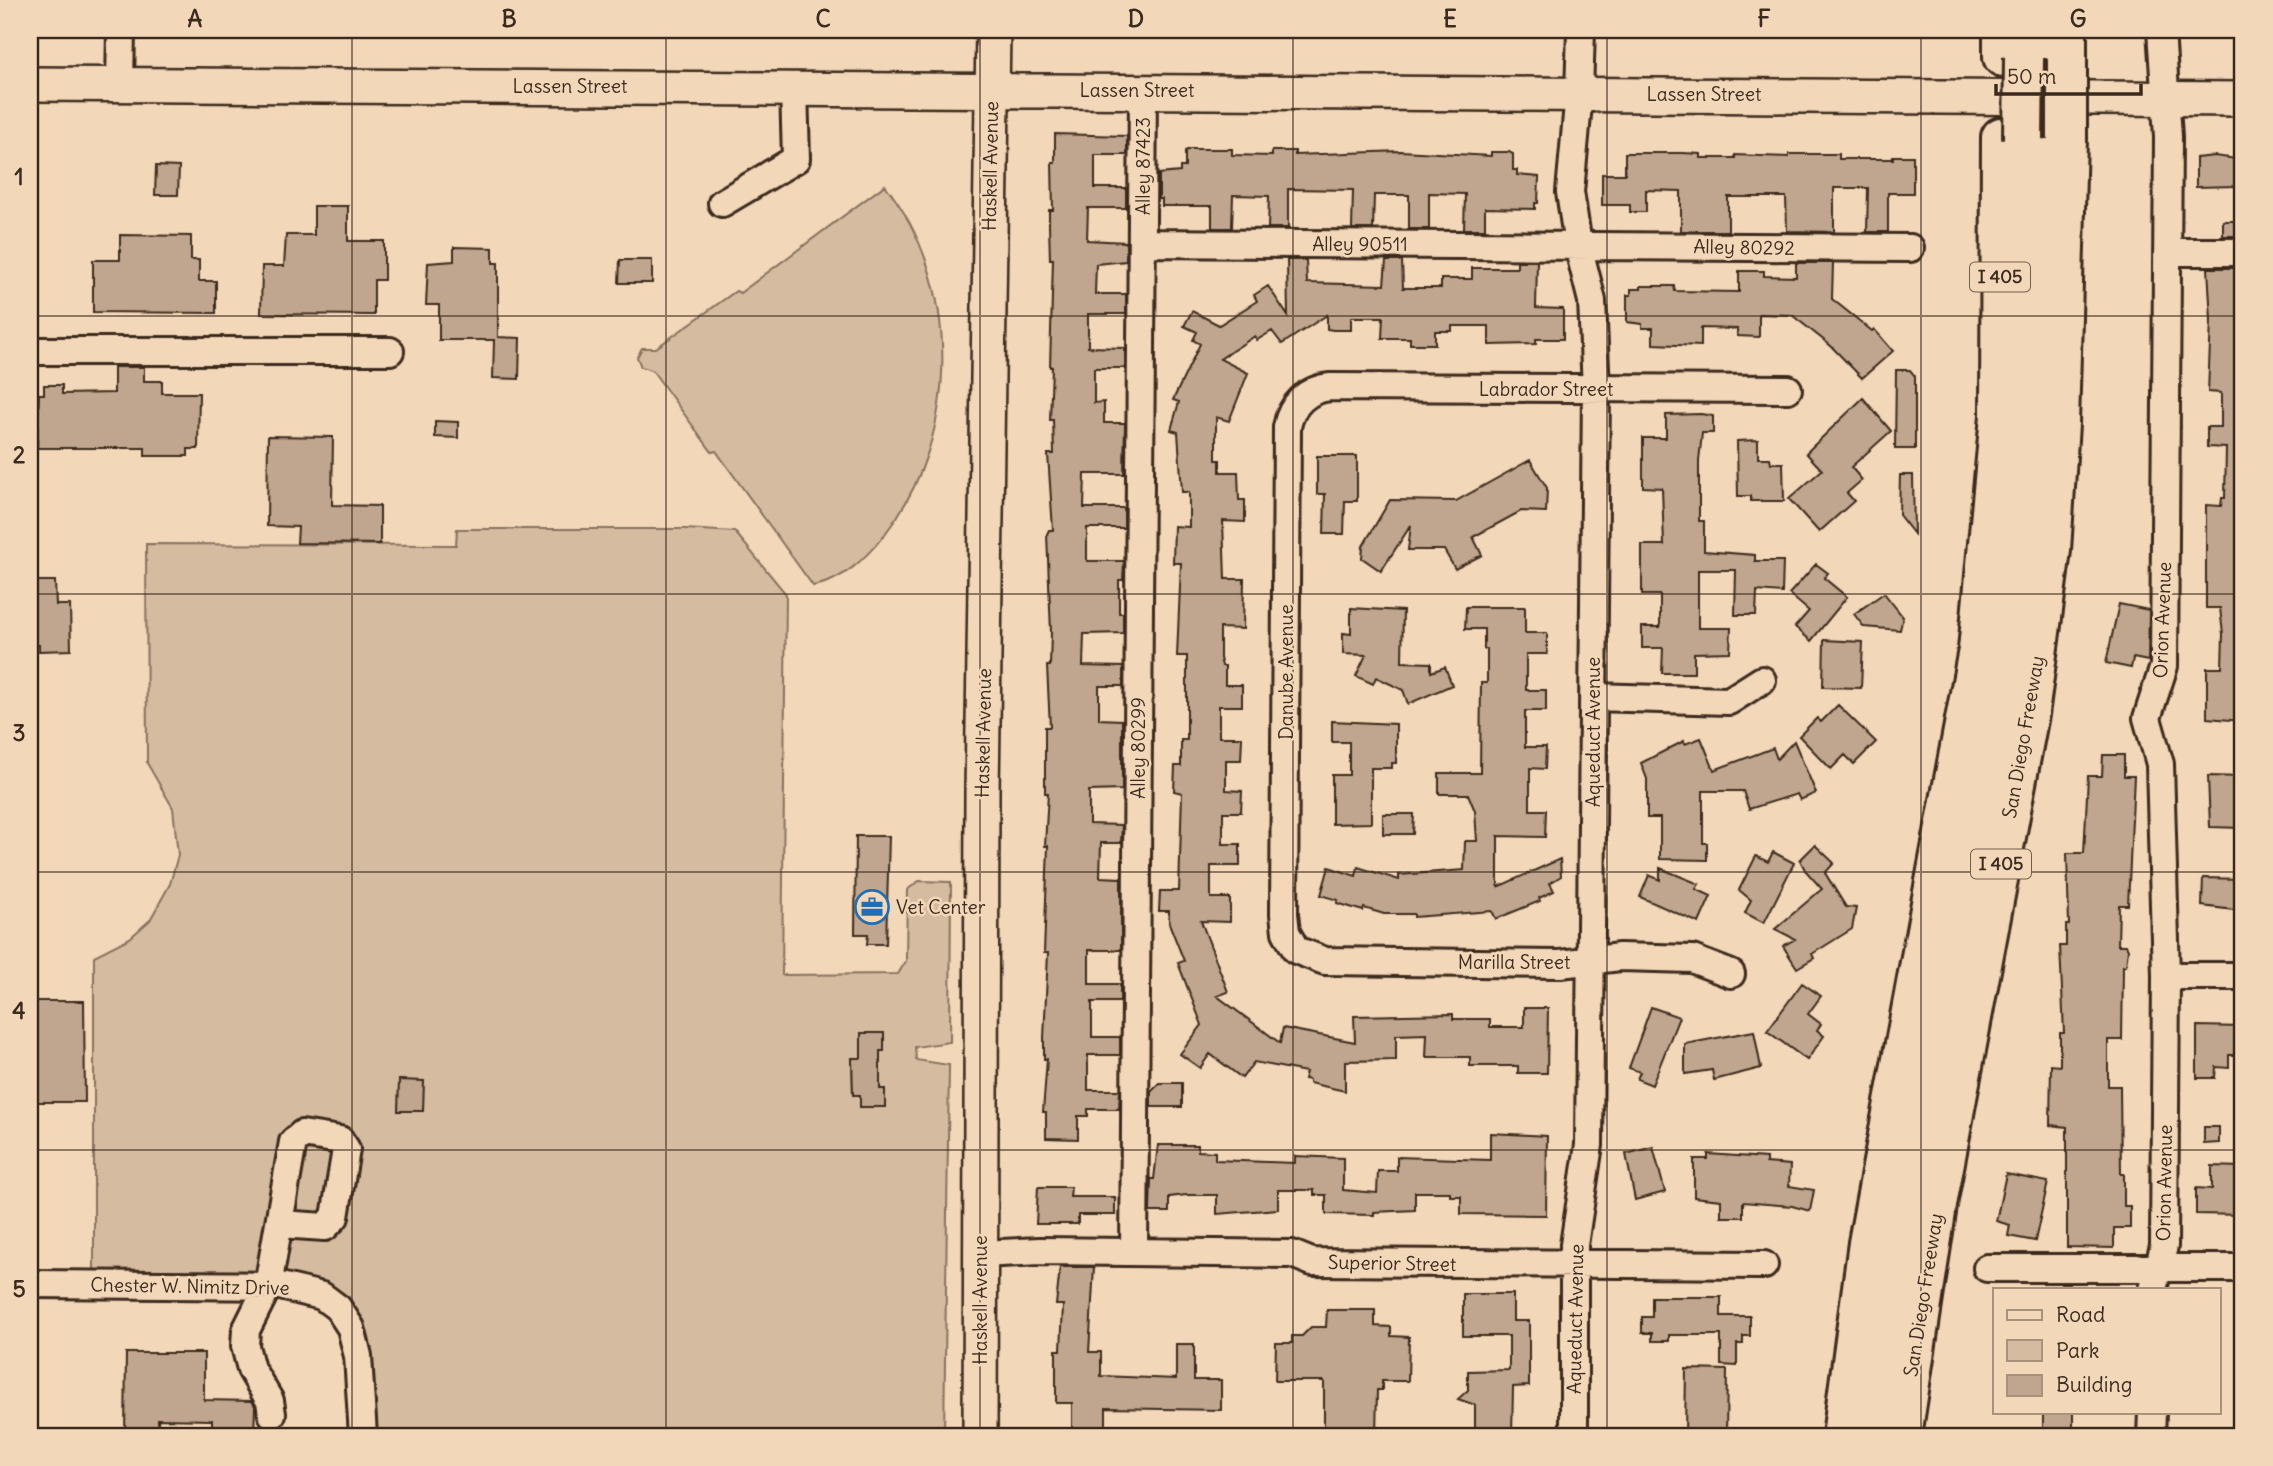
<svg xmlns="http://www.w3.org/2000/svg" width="2273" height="1466" font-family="Delius,sans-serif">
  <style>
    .green { fill: #d5bba0; stroke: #88725f; stroke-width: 2; fill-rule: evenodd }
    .building { fill: #c0a68e; stroke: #3b2a1e; stroke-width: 2 }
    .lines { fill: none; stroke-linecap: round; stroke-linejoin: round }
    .minor-casing { stroke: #3b2a1e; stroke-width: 32 }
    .major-casing { stroke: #3b2a1e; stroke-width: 38 }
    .highway-casing { stroke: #3b2a1e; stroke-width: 44 }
    .minor { stroke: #f3d7b9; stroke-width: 26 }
    .major { stroke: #f3d7b9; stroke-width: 33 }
    .highway { stroke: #f3d7b9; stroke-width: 38 }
    .highway-bridge-casing { stroke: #3b2a1e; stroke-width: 44; stroke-linecap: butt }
    .highway-bridge { stroke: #f3d7b9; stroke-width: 38 }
    .grid { fill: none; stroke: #3b2a1e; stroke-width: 2; stroke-opacity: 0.55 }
    .labels { text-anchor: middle; stroke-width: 5; stroke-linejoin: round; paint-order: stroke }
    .shield { fill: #f3d7b9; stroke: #725e4c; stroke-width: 2 }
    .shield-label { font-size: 18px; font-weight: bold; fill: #3b2a1e }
    .street-label { font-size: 19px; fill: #3b2a1e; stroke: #f3d7b9 }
    .poi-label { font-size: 19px; fill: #3b2a1e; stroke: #f3d7b9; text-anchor: start }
    .neatline { fill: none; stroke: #3b2a1e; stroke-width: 2.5 }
    .grid-label { font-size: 23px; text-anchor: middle; font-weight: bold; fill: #3b2a1e }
  </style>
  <rect width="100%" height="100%" fill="#f3d7b9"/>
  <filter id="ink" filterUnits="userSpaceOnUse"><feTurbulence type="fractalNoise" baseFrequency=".0143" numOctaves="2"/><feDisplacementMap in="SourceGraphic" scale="14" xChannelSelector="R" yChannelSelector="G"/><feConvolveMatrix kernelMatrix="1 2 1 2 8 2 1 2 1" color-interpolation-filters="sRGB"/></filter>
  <g filter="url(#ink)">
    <path class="green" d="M885 185C962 283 961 436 885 534 866 558 843 581 813 586L716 451 712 452 652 370 641 367 637 357 642 348H656L736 291 740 293Z
      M457 529H685L735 532 786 594 782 975 898 974 906 961 907 890 919 881 951 882 950 1042 915 1047 916 1060 949 1065 944 1436H374L339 1297 94 1275V956L130 938 150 920 170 884 178 855 173 808 147 763 146 544 456 545ZM861 1034H884V1050L880 1051V1089L885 1090V1106L861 1107 860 1095H853L852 1059 861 1058Z"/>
    <path class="building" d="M1055 134 1127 136V155H1095V188H1126V208H1088L1087 240 1126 242V261L1096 264 1095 294H1126V314H1088V347L1125 348V368H1094V403L1104 402V423H1125L1124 474H1085L1084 508H1124V528H1087V561H1124L1123 580H1119V613H1123V633L1084 634 1083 666 1123 667V686H1099V719L1122 720V790L1089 791V824L1122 825 1121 843H1101L1100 877 1121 878V950H1089V984H1120V1002H1092V1037H1120V1055H1088V1090H1120L1119 1109H1088V1116H1078V1139L1046 1138V1112H1043L1047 1059H1044V1038L1048 953H1044L1048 846H1045L1048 793H1045V727H1050L1047 666H1050L1051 632 1047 534 1049 530H1053L1048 454H1054L1053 420H1050L1052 367H1050L1053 259H1050L1049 225V210H1053L1052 162H1055Z
      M1190 149H1232V155L1272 156V151H1295V155L1401 151 1491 156V152H1509L1513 154V170H1517V175L1539 177 1538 203H1535V209L1485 208V229H1464L1465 194 1429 193V229H1409V195H1374L1373 229H1352L1353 190 1288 189V228H1268L1269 196 1233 195 1232 228H1212V206H1162V199H1159V174L1180 172V167H1185V151Z
      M1625 153H1683L1701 154V158H1735V155L1789 157V154H1839V159H1893V156H1913V193H1888V232H1867L1868 188H1834V232L1787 231 1786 197H1728V231H1681V191L1646 190V212H1630V205H1602V174H1625Z
      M2215 156 2237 159 2236 186 2196 187V158Z
      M156 166 179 167 178 195H155Z
      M314 206H348V241H384V280H374V315L261 314 262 266H284L286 235H314Z
      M2223 221H2241V236H2223Z
      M120 235 191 236V260H199V281H216V313L93 312V260H120Z
      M454 247 493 248V263H498V337L520 338 519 379 493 378 494 340H439V305H426L428 263 454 261Z
      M620 260H652V283H619Z
      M1287 260H1306L1307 283 1384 285 1386 261H1402L1403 288H1441V279H1472V268H1517V261H1537L1536 308 1563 309V339H1536V344L1489 345V326H1452V331H1435V344H1410V338H1382L1383 317H1351V330H1333L1327 329V315L1282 344 1272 331 1257 340 1255 336 1220 359 1248 373 1229 421 1216 417V460H1220V472H1238L1239 500H1245V522L1223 521 1225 579H1244L1243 629 1220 628V658L1222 666H1225V685H1242V706H1219V737H1242L1241 760H1226V790L1242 791 1241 812H1223V844H1240V866H1211V898H1230V922L1201 921 1228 992 1217 996 1280 1043 1283 1028 1355 1042 1354 1016 1453 1014V1019H1490V1027H1524V1008H1548L1547 1073H1518V1066H1470V1057H1426L1427 1034 1396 1035V1060L1345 1061V1091L1309 1083V1080L1304 1079 1306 1072 1254 1062 1242 1078 1210 1054 1200 1068 1180 1054 1202 1025 1178 963 1184 961 1169 923V911H1159L1160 891H1179L1182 793 1174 791 1175 766H1181V740H1187V656H1177L1181 563H1173L1174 526 1189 527V492H1182L1178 432 1171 430 1179 402 1173 400 1200 344 1193 340 1197 332 1184 326 1192 311 1219 325 1257 301 1254 295 1268 286 1288 316Z
      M1796 263H1833L1832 299 1872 331 1874 329 1893 351 1862 378 1831 346 1792 315 1759 314V337L1737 336V329L1701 328V346L1653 344V328H1642V324L1627 322V295H1631V289H1641V286H1674L1675 291 1739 292V271H1764V276L1796 277Z
      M2208 268H2243V555H2236V594H2243V721L2207 718V668H2222L2223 634 2220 608H2206V505L2221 506 2222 498H2225L2226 448 2207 447V427H2221V393L2208 392 2211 320Z
      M114 367H144V381H162V393H199L198 449H188V456H145V448H37L39 394H44V385H62V394L114 393Z
      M1896 370H1910L1915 376V449H1895Z
      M1863 398 1891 431 1851 467 1862 480 1847 493 1854 501 1819 532 1789 499 1822 470 1806 453Z
      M1701 414 1713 416V433H1702L1699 461V521H1704V551L1755 555V561H1783L1782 593 1757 591 1756 615H1735L1736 570H1698V628H1731L1730 652 1694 653V673H1662L1663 648H1642V627H1660V595H1642V545H1664L1662 488 1643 487V438H1666V415Z
      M435 421 458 422V438L435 437Z
      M268 436 333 437 332 505 380 506V544L297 543 298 527 267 526Z
      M1758 440V458H1770L1771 463H1783L1784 501H1751V496H1738L1737 441Z
      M1317 456H1357V501H1345L1344 534H1324L1325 494H1317Z
      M1530 460 1547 488 1546 512 1521 511 1473 537 1482 555 1455 569 1444 550H1408L1411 525 1381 571 1362 558 1363 546 1390 500 1456 501Z
      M1900 475H1913L1914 534 1899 515Z
      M1816 564 1828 573 1824 578 1847 597 1811 641 1795 627 1809 611 1789 594Z
      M30 581H55L56 605H70L71 650 39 651V645H30Z
      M1884 593 1903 617 1900 630 1864 627 1854 614Z
      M2119 604 2149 610 2148 661 2133 658 2131 668 2106 663Z
      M1466 607H1525V633H1547V654H1526V690H1546V711H1525V747H1546L1545 769 1530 768V810H1546L1545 837 1498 836V887L1560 859 1561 876 1550 883 1554 891 1539 898 1540 901 1496 919 1492 911 1414 917V914H1384L1364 908 1363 911 1337 903 1338 900 1321 895 1329 867 1356 876 1358 867 1399 880V875L1464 870 1465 841H1477L1475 811 1468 794H1439V773H1480L1481 683H1487V649H1484V629H1465Z
      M1351 608 1403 611 1402 662 1431 663V672L1445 667 1452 685 1408 704 1403 690 1376 677 1373 684 1356 676 1366 655 1343 654V633L1351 634Z
      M1824 640 1863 642 1861 688 1823 687Z
      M1838 705 1876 742 1854 764 1845 755 1831 769 1799 736 1817 718 1821 722Z
      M1332 721 1396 724V763H1392V768H1371V823L1332 824V775H1349V742H1332Z
      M1701 738 1714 770 1773 748 1777 759 1794 741 1816 793 1800 800 1797 794 1749 809 1743 791H1703V843H1707V860L1660 859V818H1647V779L1641 763 1684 741 1685 744Z
      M2103 755H2124V776H2134L2128 905H2119L2118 945H2126L2128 949 2126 966H2123L2122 1040H2108V1086H2120L2121 1174H2124V1206H2130V1228H2114V1248L2067 1247V1127L2050 1125 2051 1065 2060 1066V1033H2064L2060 946H2066V925H2069L2067 853H2084L2088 776H2102Z
      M2208 776 2243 777V828L2210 827Z
      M1383 814H1414L1413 834H1383Z
      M856 836H889L886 944H867L868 934H855Z
      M1815 845 1834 863 1825 873 1846 907 1856 908 1852 929 1812 954 1814 958 1797 968 1783 946 1795 939 1775 929 1822 889 1805 870 1800 860Z
      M1773 852 1794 863 1764 923 1745 913 1751 900 1739 890 1756 856 1768 862Z
      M1660 868 1699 884 1696 889 1711 896 1699 923 1640 897 1649 875 1660 880Z
      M2203 878 2243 879V911L2202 906Z
      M1802 983 1821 996 1808 1014 1821 1024 1817 1030 1824 1036 1807 1060 1767 1031Z
      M30 1001H84L85 1102H30Z
      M1651 1007 1679 1017 1652 1085 1637 1079 1640 1072 1629 1068Z
      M2197 1026 2243 1027V1055H2229V1068L2216 1067 2215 1078H2197Z
      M1754 1031 1761 1068 1714 1080 1712 1070 1685 1074V1044Z
      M861 1033H884V1051H880V1089H885V1107H860V1095H853L852 1058H861Z
      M399 1080 424 1081 423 1111H398Z
      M1159 1083H1182V1107H1151V1091Z
      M2204 1127H2219V1143L2204 1144Z
      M1490 1133 1547 1136 1546 1215 1461 1214V1196H1450V1192H1415V1210L1374 1212V1215L1326 1214V1195H1314V1190H1278V1209L1217 1214V1195H1187L1169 1197V1212H1150L1151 1179H1154L1158 1145H1198V1151L1215 1152V1160L1295 1163V1156L1343 1158V1190L1377 1193 1378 1171H1397V1157L1490 1160Z
      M1653 1147 1665 1192 1635 1200 1626 1154Z
      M1708 1154 1766 1158V1163L1790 1165 1789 1186 1814 1190 1810 1211 1792 1206 1743 1202V1217H1721V1200L1694 1197V1159H1708Z
      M2212 1166 2240 1167 2243 1215 2196 1214V1188L2212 1189Z
      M2006 1174 2048 1182 2035 1241 2008 1236 2010 1225 1996 1221Z
      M1038 1187H1071L1070 1197H1115V1215H1078V1224H1036Z
      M1060 1267H1094L1089 1352H1101V1376L1176 1379V1344H1194V1380H1221V1410L1106 1408V1436H1072V1403H1056V1350H1061L1063 1305H1056Z
      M1463 1294H1513V1321H1529V1386L1513 1387 1512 1436H1475V1405L1458 1399 1468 1390V1371L1509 1370V1336H1463Z
      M1652 1297H1721V1316H1750V1336H1743V1344H1737V1366L1721 1365V1335H1669V1341H1652V1333H1642V1317H1652Z
      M1327 1310H1375V1326L1391 1327V1336L1409 1337 1408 1381H1382V1390H1377L1376 1436H1324V1381H1275L1276 1343H1292V1336H1302L1311 1327H1326Z
      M126 1353H204V1400L252 1401 255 1406 254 1436H212V1420L158 1419 159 1436H125Z
      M1686 1369 1727 1370 1726 1436H1685Z
      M2043 1412H2073V1436H2043Z"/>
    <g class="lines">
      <g class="minor-casing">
        <path id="minor" d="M120 84 121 30
          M722 203 796 159 794 88
          M1142 243 1910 248
          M2168 252H2243
          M30 351H390
          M1593 697 1729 701 1762 680
          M1731 974 1692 959 1620 957 1560 964 1325 961 1296 950 1286 932 1284 914 1287 427C1291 405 1307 389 1330 387L1788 389
          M2166 976H2243
          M1134 1252 1143 90
          M981 1254 1040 1251 1292 1254 1312 1262 1764 1265
          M1987 1268H2243
          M30 1284 280 1286 322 1296 338 1308 351 1328 358 1356 363 1436
          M2153 1289 2164 1246 2166 976 2160 764 2147 718 2164 666 2168 137 2161 30
          M272 1414 270 1401 251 1369 245 1346 246 1330 268 1286 293 1142 302 1134 340 1140 346 1149 335 1217 325 1227 280 1224
          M1574 1436V1245L1589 1145 1596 389 1592 301 1578 245 1570 192 1579 93 1581 30
          M2151 1436 2152 1412"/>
      </g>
      <g class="major-casing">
        <path id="major" d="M30 84 2243 99
          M980 1436 982 793 993 30"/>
      </g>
      <g class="highway-casing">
        <path id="highway" d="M2067 30V58
          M2003 57V30
          M2037 57V30
          M1842 1436 1868 1243 1978 650 2000 416 2001 137
          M1876 1436C1902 1180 1968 931 2006 677 2032 497 2035 318 2037 138
          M1902 1436 1938 1199 2029 714 2051 550 2059 424 2067 139"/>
      </g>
      <use href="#minor" class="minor"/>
      <use href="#major" class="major"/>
      <use href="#highway" class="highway"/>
      <g class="highway-bridge-casing">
        <path id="highway-bridge" d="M2023 139 2024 57
          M2067 139V58"/>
      </g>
      <use href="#highway-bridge" class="highway-bridge"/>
    </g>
  </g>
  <path class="grid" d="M352 30V1436M666 30V1436M980 30V1436M1293 30V1436M1607 30V1436M1921 30V1436M30 316H2243M30 594H2243M30 872H2243M30 1150H2243"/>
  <defs>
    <g id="office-ring" transform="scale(1.75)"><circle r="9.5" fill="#f3d7b9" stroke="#1f6fb2" stroke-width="1.5"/><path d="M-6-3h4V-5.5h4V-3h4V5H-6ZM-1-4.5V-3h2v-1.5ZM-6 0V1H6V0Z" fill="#1f6fb2"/></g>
  </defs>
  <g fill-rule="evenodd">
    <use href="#office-ring" x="872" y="907"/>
  </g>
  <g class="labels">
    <g class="shield">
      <rect x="1970" y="262.5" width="60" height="29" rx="5"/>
      <rect x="1971" y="849.5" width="60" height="29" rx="5"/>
    </g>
    <g class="shield-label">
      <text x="2000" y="283">I 405</text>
      <text x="2001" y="870">I 405</text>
    </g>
    <g class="street-label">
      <text x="570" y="93">Lassen Street</text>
      <text x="1137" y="97">Lassen Street</text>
      <text x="1704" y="101">Lassen Street</text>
      <text transform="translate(990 166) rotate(-89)" y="7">Haskell Avenue</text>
      <text transform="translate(1143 166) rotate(-90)" y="7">Alley 87423</text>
      <text x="1360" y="251">Alley 90511</text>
      <text transform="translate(1744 247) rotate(1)" y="7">Alley 80292</text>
      <text x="1546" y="396">Labrador Street</text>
      <text transform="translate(2162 620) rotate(-88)" y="7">Orion Avenue</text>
      <text transform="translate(1286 672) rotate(-90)" y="7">Danube Avenue</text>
      <text transform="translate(1593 732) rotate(-90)" y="7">Aqueduct Avenue</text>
      <text transform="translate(983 733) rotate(-89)" y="7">Haskell Avenue</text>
      <text transform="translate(2023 737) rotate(-80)" y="7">San Diego Freeway</text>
      <text transform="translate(1138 748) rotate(-90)" y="7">Alley 80299</text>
      <text x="1514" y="969">Marilla Street</text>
      <text transform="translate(2164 1183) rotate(-89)" y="7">Orion Avenue</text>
      <text transform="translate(1392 1263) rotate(1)" y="7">Superior Street</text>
      <text transform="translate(190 1286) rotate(1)" y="7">Chester W. Nimitz Drive</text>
      <text transform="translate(1923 1295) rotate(-81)" y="7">San Diego Freeway</text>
      <text transform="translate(980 1300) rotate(-90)" y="7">Haskell Avenue</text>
      <text transform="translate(1575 1319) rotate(-89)" y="7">Aqueduct Avenue</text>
    </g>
    <g class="poi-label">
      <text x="896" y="914">Vet Center</text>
    </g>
  </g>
  <rect width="2273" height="1466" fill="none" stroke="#f3d7b9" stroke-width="77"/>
  <rect x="1993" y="1288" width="228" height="126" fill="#f3d7b9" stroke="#a9927b" stroke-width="2"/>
  <rect x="2007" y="1310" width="35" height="10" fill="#f3d7b9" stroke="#a9927b" stroke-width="2"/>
  <text x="2056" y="1322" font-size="21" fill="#3b2a1e">Road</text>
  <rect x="2007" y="1340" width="35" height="21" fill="#d5bba0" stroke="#a9927b" stroke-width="2"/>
  <text x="2056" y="1358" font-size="21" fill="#3b2a1e">Park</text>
  <rect x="2007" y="1375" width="35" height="21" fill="#c0a68e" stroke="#a9927b" stroke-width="2"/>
  <text x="2056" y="1392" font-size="21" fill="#3b2a1e">Building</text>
  <path d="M1996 84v10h145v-10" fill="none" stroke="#3b2a1e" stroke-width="3.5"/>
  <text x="2007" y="84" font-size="21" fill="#3b2a1e" stroke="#f3d7b9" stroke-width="5" paint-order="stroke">50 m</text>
  <rect x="38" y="38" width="2196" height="1390" class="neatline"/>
  <g class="grid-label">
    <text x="195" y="27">A</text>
    <text x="509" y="27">B</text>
    <text x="823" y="27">C</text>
    <text x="1136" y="27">D</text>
    <text x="1450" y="27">E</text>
    <text x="1764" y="27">F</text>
    <text x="2078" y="27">G</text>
    <text x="19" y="185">1</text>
    <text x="19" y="463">2</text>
    <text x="19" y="741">3</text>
    <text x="19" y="1019">4</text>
    <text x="19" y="1297">5</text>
  </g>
</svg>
